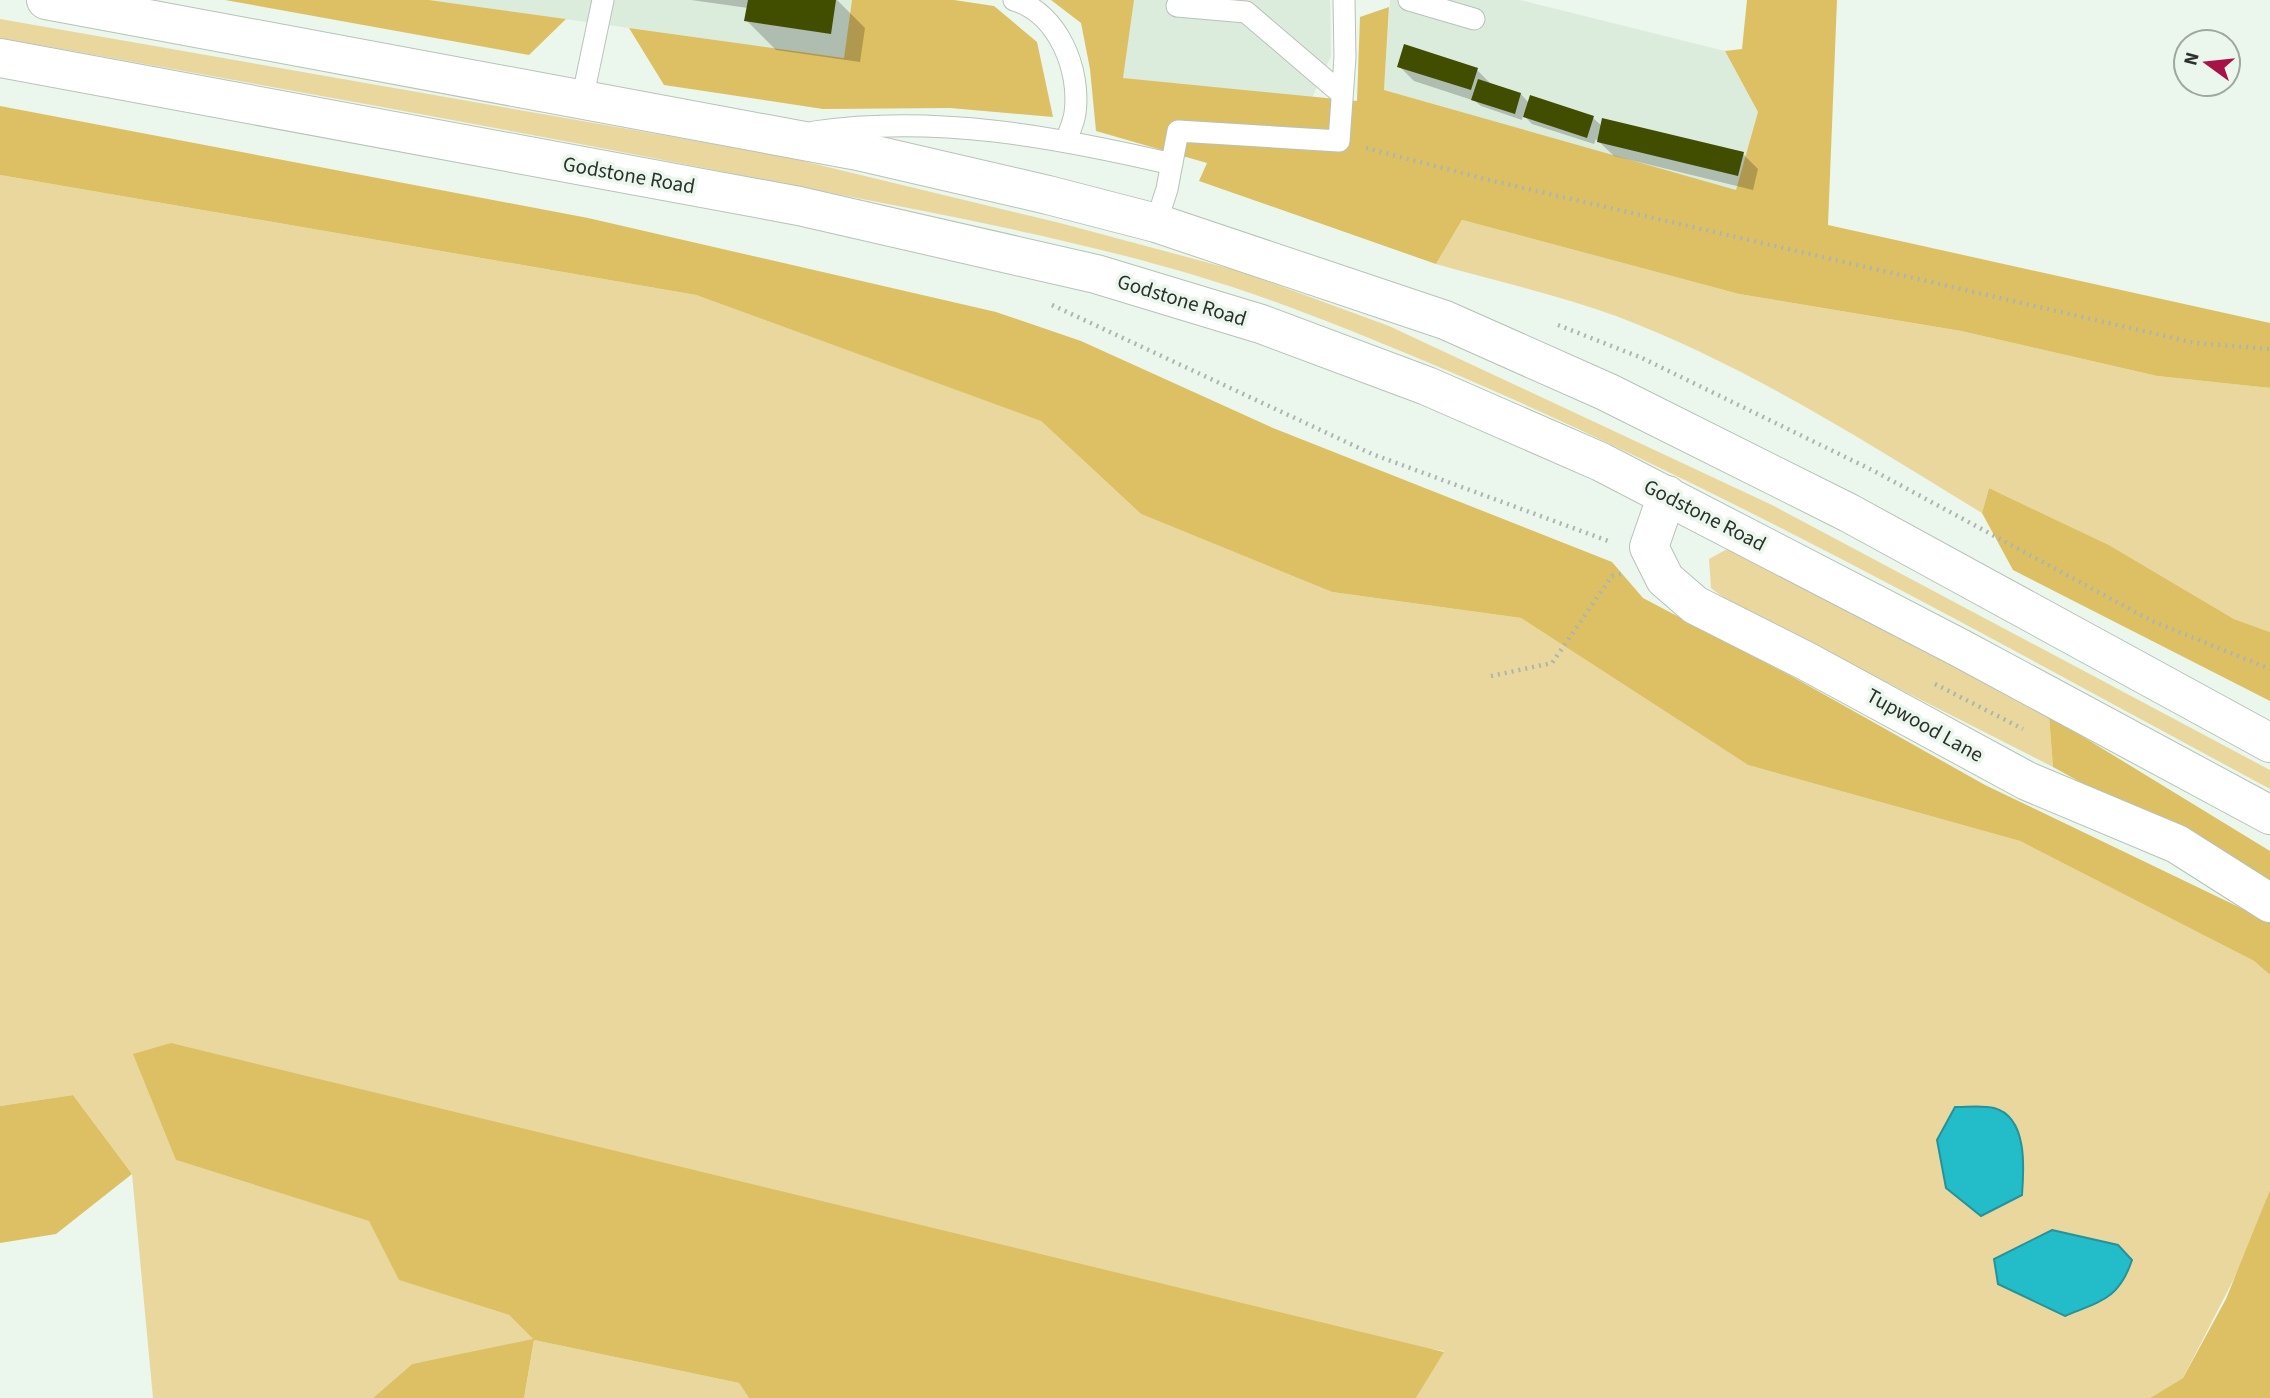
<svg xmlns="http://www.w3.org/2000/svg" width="2270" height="1398" font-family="'Source Sans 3',sans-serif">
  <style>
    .built { fill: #dbecdc }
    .green { fill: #ead79d }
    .forest { fill: #ddc063 }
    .water { fill: #23bcc9; stroke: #26929a; stroke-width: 2 }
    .shadow { fill: #0003 }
    .building { fill: #414e00 }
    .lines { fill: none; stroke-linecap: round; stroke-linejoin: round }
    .lane-casing { stroke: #b7c2b8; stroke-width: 23 }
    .street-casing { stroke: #b7c2b8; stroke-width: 40 }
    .highway-casing { stroke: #b7c2b8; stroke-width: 40 }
    .path { stroke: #adb6ae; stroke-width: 4.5; stroke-dasharray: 2 5; stroke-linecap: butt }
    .lane { stroke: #fff; stroke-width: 21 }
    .street { stroke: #fff; stroke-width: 38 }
    .highway { stroke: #fff; stroke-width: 38 }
    .labels { text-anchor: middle; stroke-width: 7; stroke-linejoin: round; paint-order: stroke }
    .street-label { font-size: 21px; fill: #2c312d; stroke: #ebf6ec }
  </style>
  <rect width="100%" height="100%" fill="#ebf6ec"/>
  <path class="built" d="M429 0H852L845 58Z
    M1134 0H1330L1331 56 1312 98 1122 78Z
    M1390 0H1520L1725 51 1758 112 1737 191 1384 90Z"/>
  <path class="green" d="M0 19 782 156 1060 223 1239 271 1389 326 1772 505 2270 770V789C1951 617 1632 436 1292 308 1130 247 956 218 786 184 525 132 262 85 0 38Z
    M0 175 696 295 1040 420 1141 514 1332 592 1521 618 1748 765 2020 841 2254 961 2270 975V1190L2245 1257 2183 1378 2150 1398H1416L1444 1351 176 1160 370 1221 400 1280 509 1315 534 1340 739 1383 749 1398H524L534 1341 412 1364 373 1398H153L132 1174 73 1095 0 1106Z
    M1462 220 1739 294 1961 331 2157 376 2270 388V632L2234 619 2109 545 1989 488 1982 513C1864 441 1746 365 1616 316 1558 295 1496 281 1436 264Z
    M1729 548 2049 716 2053 767 1732 604 1711 588 1709 559Z"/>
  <path class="forest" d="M225 0H429L566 19 529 55Z
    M852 0H954L994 6 1037 42 1053 117 950 108 823 109 664 85 629 28 844 58Z
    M1051 0H1134L1123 78 1357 101 1360 17 1389 7 1384 90 1736 190 1758 112 1725 51 1742 49 1747 0H1837L1828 225 2270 323V388L2157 376 1961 331 1739 294 1462 220 1436 264 1199 181 1207 163 1096 131 1090 69 1081 23Z
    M0 106 588 218 996 312 1081 341 1273 428 1612 562 1643 598 1793 677 1985 785 2270 922V975L2254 961 2020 841 1748 765 1521 618 1332 592 1141 514 1041 421 696 295 0 175Z
    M1989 488 2109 545 2234 619 2270 632V701L2013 570 1982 513Z
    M2049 716 2270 851V887L2053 767Z
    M171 1043 1444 1352 1416 1398H749L739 1383 534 1340 524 1398H373L412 1364 533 1339 509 1315 399 1280 369 1221 176 1160 133 1054Z
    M73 1095 132 1174 56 1234 0 1243V1106Z
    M2270 1190V1398H2150L2183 1378 2226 1299Z"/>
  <path class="water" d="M1955 1107C1967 1107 1983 1105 1994 1108 2028 1117 2024 1169 2022 1195L1981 1216 1946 1188 1937 1140Z
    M2052 1230 2118 1245 2132 1260C2119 1299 2101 1301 2065 1316L1998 1284 1994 1259Z"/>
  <path class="shadow" d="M691 0H837L865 28 860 62 776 50 746 20 748 8Z
    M1399 66 1477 70 1493 86 1521 94 1529 103 1593 118 1602 126 1743 154 1758 169 1753 190 1614 156 1596 139 1594 144 1532 124 1523 115 1522 120 1481 106 1475 101 1414 81Z"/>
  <path class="building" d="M748 0H836L831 34 744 21Z
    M1404 44 1478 68 1471 90 1397 67Z
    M1478 79 1521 93 1515 114 1471 100Z
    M1530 95 1594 116 1587 138 1523 117Z
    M1602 118 1744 152 1738 176 1597 142Z"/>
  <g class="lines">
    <g class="lane-casing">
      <path id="lane" d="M1014 0C1058 13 1081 70 1075 113 1074 122 1069 131 1067 140
        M1409 0 1474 19
        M1177 6 1246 12 1342 94
        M582 100 603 0
        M814 132C934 114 1056 137 1172 164
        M1156 223 1167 189 1178 131 1339 141 1345 57 1344 0"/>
    </g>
    <g class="street-casing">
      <path id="street" d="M1667 495 1649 547 1665 579 1695 605 1806 661 2027 781 2177 844 2270 903"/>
    </g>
    <g class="highway-casing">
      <path id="highway" d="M46 0 858 151 1048 195 1156 223 1445 320 1607 392 1849 513 2270 743
        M0 58 799 206 1096 274 1261 324 1427 386 1601 462 1960 648 2270 815"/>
    </g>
    <path class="path" d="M1366 148 1489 180 2195 343 2270 349
      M1052 305 1372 454 1611 542
      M1558 325 1642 358 1874 471 2152 621 2270 669
      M1491 676 1552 663 1612 576 1621 574
      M1935 684 2023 729"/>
    <use href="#lane" class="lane"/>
    <use href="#street" class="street"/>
    <use href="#highway" class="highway"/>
  </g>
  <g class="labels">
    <g class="street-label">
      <text transform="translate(629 175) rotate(10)" y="7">Godstone Road</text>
      <text transform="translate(1182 300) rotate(17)" y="7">Godstone Road</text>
      <text transform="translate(1705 515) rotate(27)" y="7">Godstone Road</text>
      <text transform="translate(1925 725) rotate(29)" y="7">Tupwood Lane</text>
    </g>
  </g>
  <g transform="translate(2207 63) rotate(285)"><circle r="33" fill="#ebf6ec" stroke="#9fa7a0" stroke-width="2"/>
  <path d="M0-5L12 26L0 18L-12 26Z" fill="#a71247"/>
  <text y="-10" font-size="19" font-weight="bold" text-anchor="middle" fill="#2c312d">N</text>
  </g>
</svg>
